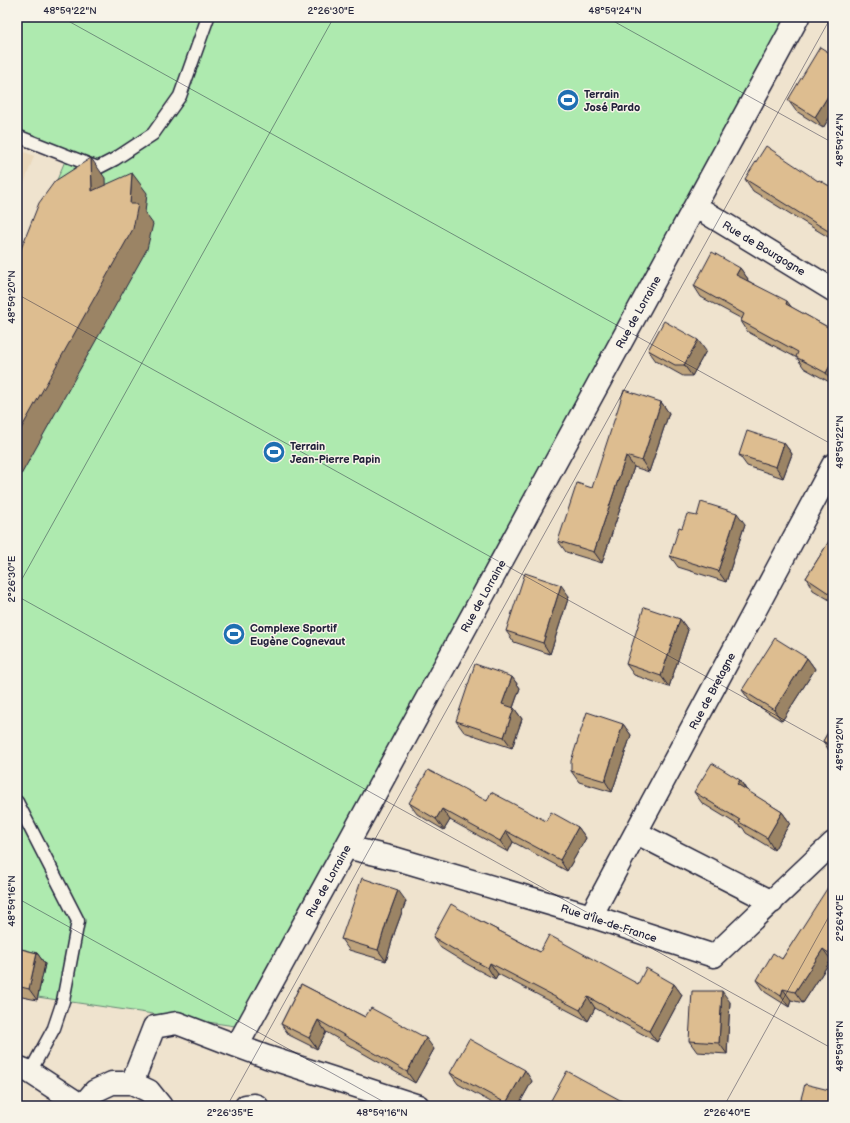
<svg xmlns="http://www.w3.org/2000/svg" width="850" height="1123" font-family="'Balsamiq Sans',sans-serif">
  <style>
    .built { fill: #ead8bb }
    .green { fill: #aeeaaf; stroke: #688675 }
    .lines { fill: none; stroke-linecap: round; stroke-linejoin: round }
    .service-casing { stroke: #22223b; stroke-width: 15 }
    .minor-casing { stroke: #22223b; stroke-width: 25 }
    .service { stroke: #f7f3e8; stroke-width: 12 }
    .minor { stroke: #f7f3e8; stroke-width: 22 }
    .wall { fill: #bea37c; stroke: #22223b }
    .shaded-wall { fill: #9b8465; stroke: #22223b }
    .building { fill: #ddbd90; stroke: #22223b }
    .ticks { fill: none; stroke: #22223b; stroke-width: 1; stroke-opacity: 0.45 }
    .labels { text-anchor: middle; stroke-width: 3; stroke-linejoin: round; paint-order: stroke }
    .poi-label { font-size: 11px; font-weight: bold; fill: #22223b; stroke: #f7f3e8; text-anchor: start }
    .street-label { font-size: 11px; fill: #22223b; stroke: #f7f3e8 }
    .neatline { fill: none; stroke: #22223b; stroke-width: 1.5 }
    .ticks-label { font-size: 10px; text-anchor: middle; fill: #22223b }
  </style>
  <rect width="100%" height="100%" fill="#efe3ce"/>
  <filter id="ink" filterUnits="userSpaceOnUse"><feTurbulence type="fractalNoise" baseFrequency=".025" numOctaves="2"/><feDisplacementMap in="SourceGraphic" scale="8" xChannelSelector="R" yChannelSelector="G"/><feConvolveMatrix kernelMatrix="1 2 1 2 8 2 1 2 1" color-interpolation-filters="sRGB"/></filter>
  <g filter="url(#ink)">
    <path class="built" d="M17 149 34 156 17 203Z"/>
    <path class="green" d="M17 17H792L235 1026 17 994V274L65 161 17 139Z"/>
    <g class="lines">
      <g class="service-casing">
        <path id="service" d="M17 136 98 168
          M84 175 115 159 153 134 180 96 208 17
          M17 802 78 921 63 1001 54 1028 30 1072"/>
      </g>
      <g class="minor-casing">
        <path id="minor" d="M695 206 833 290
          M637 833 772 902
          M346 847 397 859 591 916 714 956 833 843
          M591 916 833 465
          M237 1046 267 1057 418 1106
          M17 1067 30 1072 82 1106
          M132 1083 154 1027 177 1023 237 1046 346 847 798 17
          M82 1106 95 1091 112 1083H132L149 1091 161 1106
          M246 1106 254 1105 257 1106"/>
      </g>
      <use href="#service" class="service"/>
      <use href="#minor" class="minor"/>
    </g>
    <path class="wall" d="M833 55V112L823 128 796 111 788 100Z
      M745 179 818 181 833 188V240L753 191Z
      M740 268 748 279 747 280 791 307 833 330V384L804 368 797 358 748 332 741 321 742 319 701 297 694 286Z
      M648 350 706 351 692 376H683L656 361Z
      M661 402 669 413 649 472 634 467 602 563 566 552 558 541 592 488Z
      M784 443 792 454 783 478 747 466 739 455Z
      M697 516 745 524 726 582 678 567 670 556 682 528Z
      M833 535V602L813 590 806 578Z
      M569 596 550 654 514 642 506 631Z
      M680 619 688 630 669 687 634 675 626 664Z
      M807 658 815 669 782 721 750 701 742 690Z
      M512 677 520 688 513 708H514L522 719 512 748 464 732 456 721Z
      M623 724 631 735 612 792 579 782 571 771Z
      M833 724V753L830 752 823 741Z
      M740 780 747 791 782 812 790 823 774 850 746 833 743 828 702 803 694 792Z
      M487 801 546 821 578 827 586 838 567 871 513 842 508 852 450 820 444 830 417 814 409 803Z
      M833 882V962L831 960 803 1003 791 1000 789 1007 765 992 757 980 782 959Z
      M406 901 395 931 386 961 349 950 341 939Z
      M478 920 540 952 638 984H674L682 995 657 1042 595 1008 588 1021 498 974 495 979 467 964 441 948 433 937Z
      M17 948 37 953 45 964 37 1000 17 996Z
      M301 984 365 1017 434 1049 415 1083 326 1032 317 1049 289 1035 281 1024Z
      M730 1002 727 1054 697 1052 689 1041Z
      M450 1073 532 1081 518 1106H498L458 1084Z
      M550 1102 631 1106H553Z"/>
    <path class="shaded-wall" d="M833 88V112L823 128 815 117Z
      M91 158 105 178 106 212 92 191Z
      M132 173 147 193 145 213 153 224 147 249 17 482V436L130 204Z
      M740 268 748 279 744 286 736 275Z
      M787 301 795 312 786 304Z
      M698 340 706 351 692 376 684 365Z
      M833 360V383L826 373Z
      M661 402 669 413 649 472 642 461Z
      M784 443 792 454 783 478 776 467Z
      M626 456 634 467 602 563 594 552Z
      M737 513 745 524 726 582 718 571Z
      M561 585 569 596 550 654 543 643Z
      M680 619 688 630 669 687 661 676Z
      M807 658 815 669 782 721 774 710Z
      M512 677 520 688 510 716 502 704Z
      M514 708 522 719 512 748 504 737Z
      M623 724 631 735 612 792 605 781Z
      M740 780 747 791 737 784Z
      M442 809 450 820 444 830 436 819Z
      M782 812 790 823 774 850 767 838Z
      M578 827 586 838 567 871 560 860Z
      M506 831 513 842 508 852 500 841Z
      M398 890 406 901 395 931 386 961 378 950 387 920Z
      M823 949 831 960 803 1003 795 992Z
      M833 949V958L830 954Z
      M37 953 45 964 37 1000 29 989Z
      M490 963 498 974 495 979 488 968Z
      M674 984 682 995 657 1042 649 1031Z
      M783 989 791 1000 789 1007 781 996Z
      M722 991 730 1002 727 1054 719 1043Z
      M588 997 595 1008 588 1021 580 1010Z
      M318 1020 326 1032 317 1049 309 1038Z
      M426 1038 434 1049 415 1083 407 1072Z
      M525 1070 532 1081 518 1106H508L506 1103Z"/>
    <path class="building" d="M820 47 833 55V88L815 117 788 100Z
      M766 146 818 181 819 180 833 188V234L745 179Z
      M91 158 92 191 132 173 130 204H138L133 229 17 436V259L39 203 55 181Z
      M712 252 740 268 736 275 787 301 786 304 833 330V360L826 373 796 357 798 352 741 321 744 314 694 286Z
      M664 321 698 340 684 365H675L648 350Z
      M624 390 661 402 642 461 626 456 594 552 558 541 577 483 592 488Z
      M747 431 784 443 776 467 739 455Z
      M701 502 737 513 718 571 670 556 679 527 682 528 687 514 697 516Z
      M833 535V596L806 578Z
      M525 573 561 585 543 643 506 631Z
      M644 607 680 619 661 676 626 664Z
      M775 638 807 658 774 710 742 690Z
      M475 664 512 677 502 704 514 708 504 737 456 721Z
      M587 712 623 724 605 781 571 771V761Z
      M833 724V747L823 741Z
      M712 763 740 780 737 784 782 812 767 838 739 822 740 820 694 792Z
      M428 770 487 801 491 792 546 821 551 812 578 827 560 860 506 831 500 841 442 809 436 819 409 803Z
      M362 878 398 890 387 920 378 950 341 939Z
      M832 881 833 882V949L830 954 823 949 795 992 783 989 781 996 757 980 773 953 782 959Z
      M451 904 478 920 540 952 549 935 638 984 646 968 674 984 649 1031 588 997 580 1010 490 963 488 968 460 953 433 937Z
      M17 948 37 953 29 989 17 986Z
      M301 984 365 1017 371 1008 426 1038 407 1072 318 1020 309 1038 281 1024Z
      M692 991H722L719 1043 689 1041Z
      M469 1039 525 1070 506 1103 450 1073Z
      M567 1071 631 1106H558L550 1102Z
      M805 1084 833 1091V1106H799Z
      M784 1103 797 1106H784Z"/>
  </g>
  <path class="ticks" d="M61 17 833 445M606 17 833 143M17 294 833 747M17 588 334 17M17 596 833 1049M17 898 391 1106M227 1106 831 17M724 1106 833 909"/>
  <defs>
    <g id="stadium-disc" transform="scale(1.15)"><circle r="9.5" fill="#1f6fb2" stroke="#f7f3e8"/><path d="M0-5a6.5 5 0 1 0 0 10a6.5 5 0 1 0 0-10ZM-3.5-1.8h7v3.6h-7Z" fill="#fff"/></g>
  </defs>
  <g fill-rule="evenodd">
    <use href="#stadium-disc" x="568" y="100"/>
    <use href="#stadium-disc" x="274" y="452"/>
    <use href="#stadium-disc" x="234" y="634"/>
  </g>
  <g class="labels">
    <g class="poi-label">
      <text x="584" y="98">Terrain<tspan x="584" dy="13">José Pardo</tspan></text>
      <text x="290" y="450">Terrain<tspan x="290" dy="13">Jean-Pierre Papin</tspan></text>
      <text x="250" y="632">Complexe Sportif<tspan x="250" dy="13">Eugène Cognevaut</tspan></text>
    </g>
    <g class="street-label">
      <text transform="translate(764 248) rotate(31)" y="4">Rue de Bourgogne</text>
      <text transform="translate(638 312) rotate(-61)" y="4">Rue de Lorraine</text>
      <text transform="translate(483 596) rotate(-61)" y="4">Rue de Lorraine</text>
      <text transform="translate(712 691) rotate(-62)" y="4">Rue de Bretagne</text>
      <text transform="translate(328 881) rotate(-61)" y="4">Rue de Lorraine</text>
      <text transform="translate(609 923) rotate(18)" y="4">Rue d'Île-de-France</text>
    </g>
  </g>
  <rect width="850" height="1123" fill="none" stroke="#f7f3e8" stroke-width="44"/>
  <rect x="22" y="22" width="806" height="1079" class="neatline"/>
  <g class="ticks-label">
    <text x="70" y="14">48°59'22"N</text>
    <text x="331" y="14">2°26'30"E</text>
    <text x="615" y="14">48°59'24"N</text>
    <text transform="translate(839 140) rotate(-90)" y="4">48°59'24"N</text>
    <text transform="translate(11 297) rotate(-90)" y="4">48°59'20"N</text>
    <text transform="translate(839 442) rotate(-90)" y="4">48°59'22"N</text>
    <text transform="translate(11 579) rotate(-90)" y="4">2°26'30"E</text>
    <text transform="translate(839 744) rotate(-90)" y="4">48°59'20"N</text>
    <text transform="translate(11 901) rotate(-90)" y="4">48°59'16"N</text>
    <text transform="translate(839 918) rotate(-90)" y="4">2°26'40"E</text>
    <text transform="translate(839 1046) rotate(-90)" y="4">48°59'18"N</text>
    <text x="230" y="1116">2°26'35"E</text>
    <text x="382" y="1116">48°59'16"N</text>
    <text x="727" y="1116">2°26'40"E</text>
  </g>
</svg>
